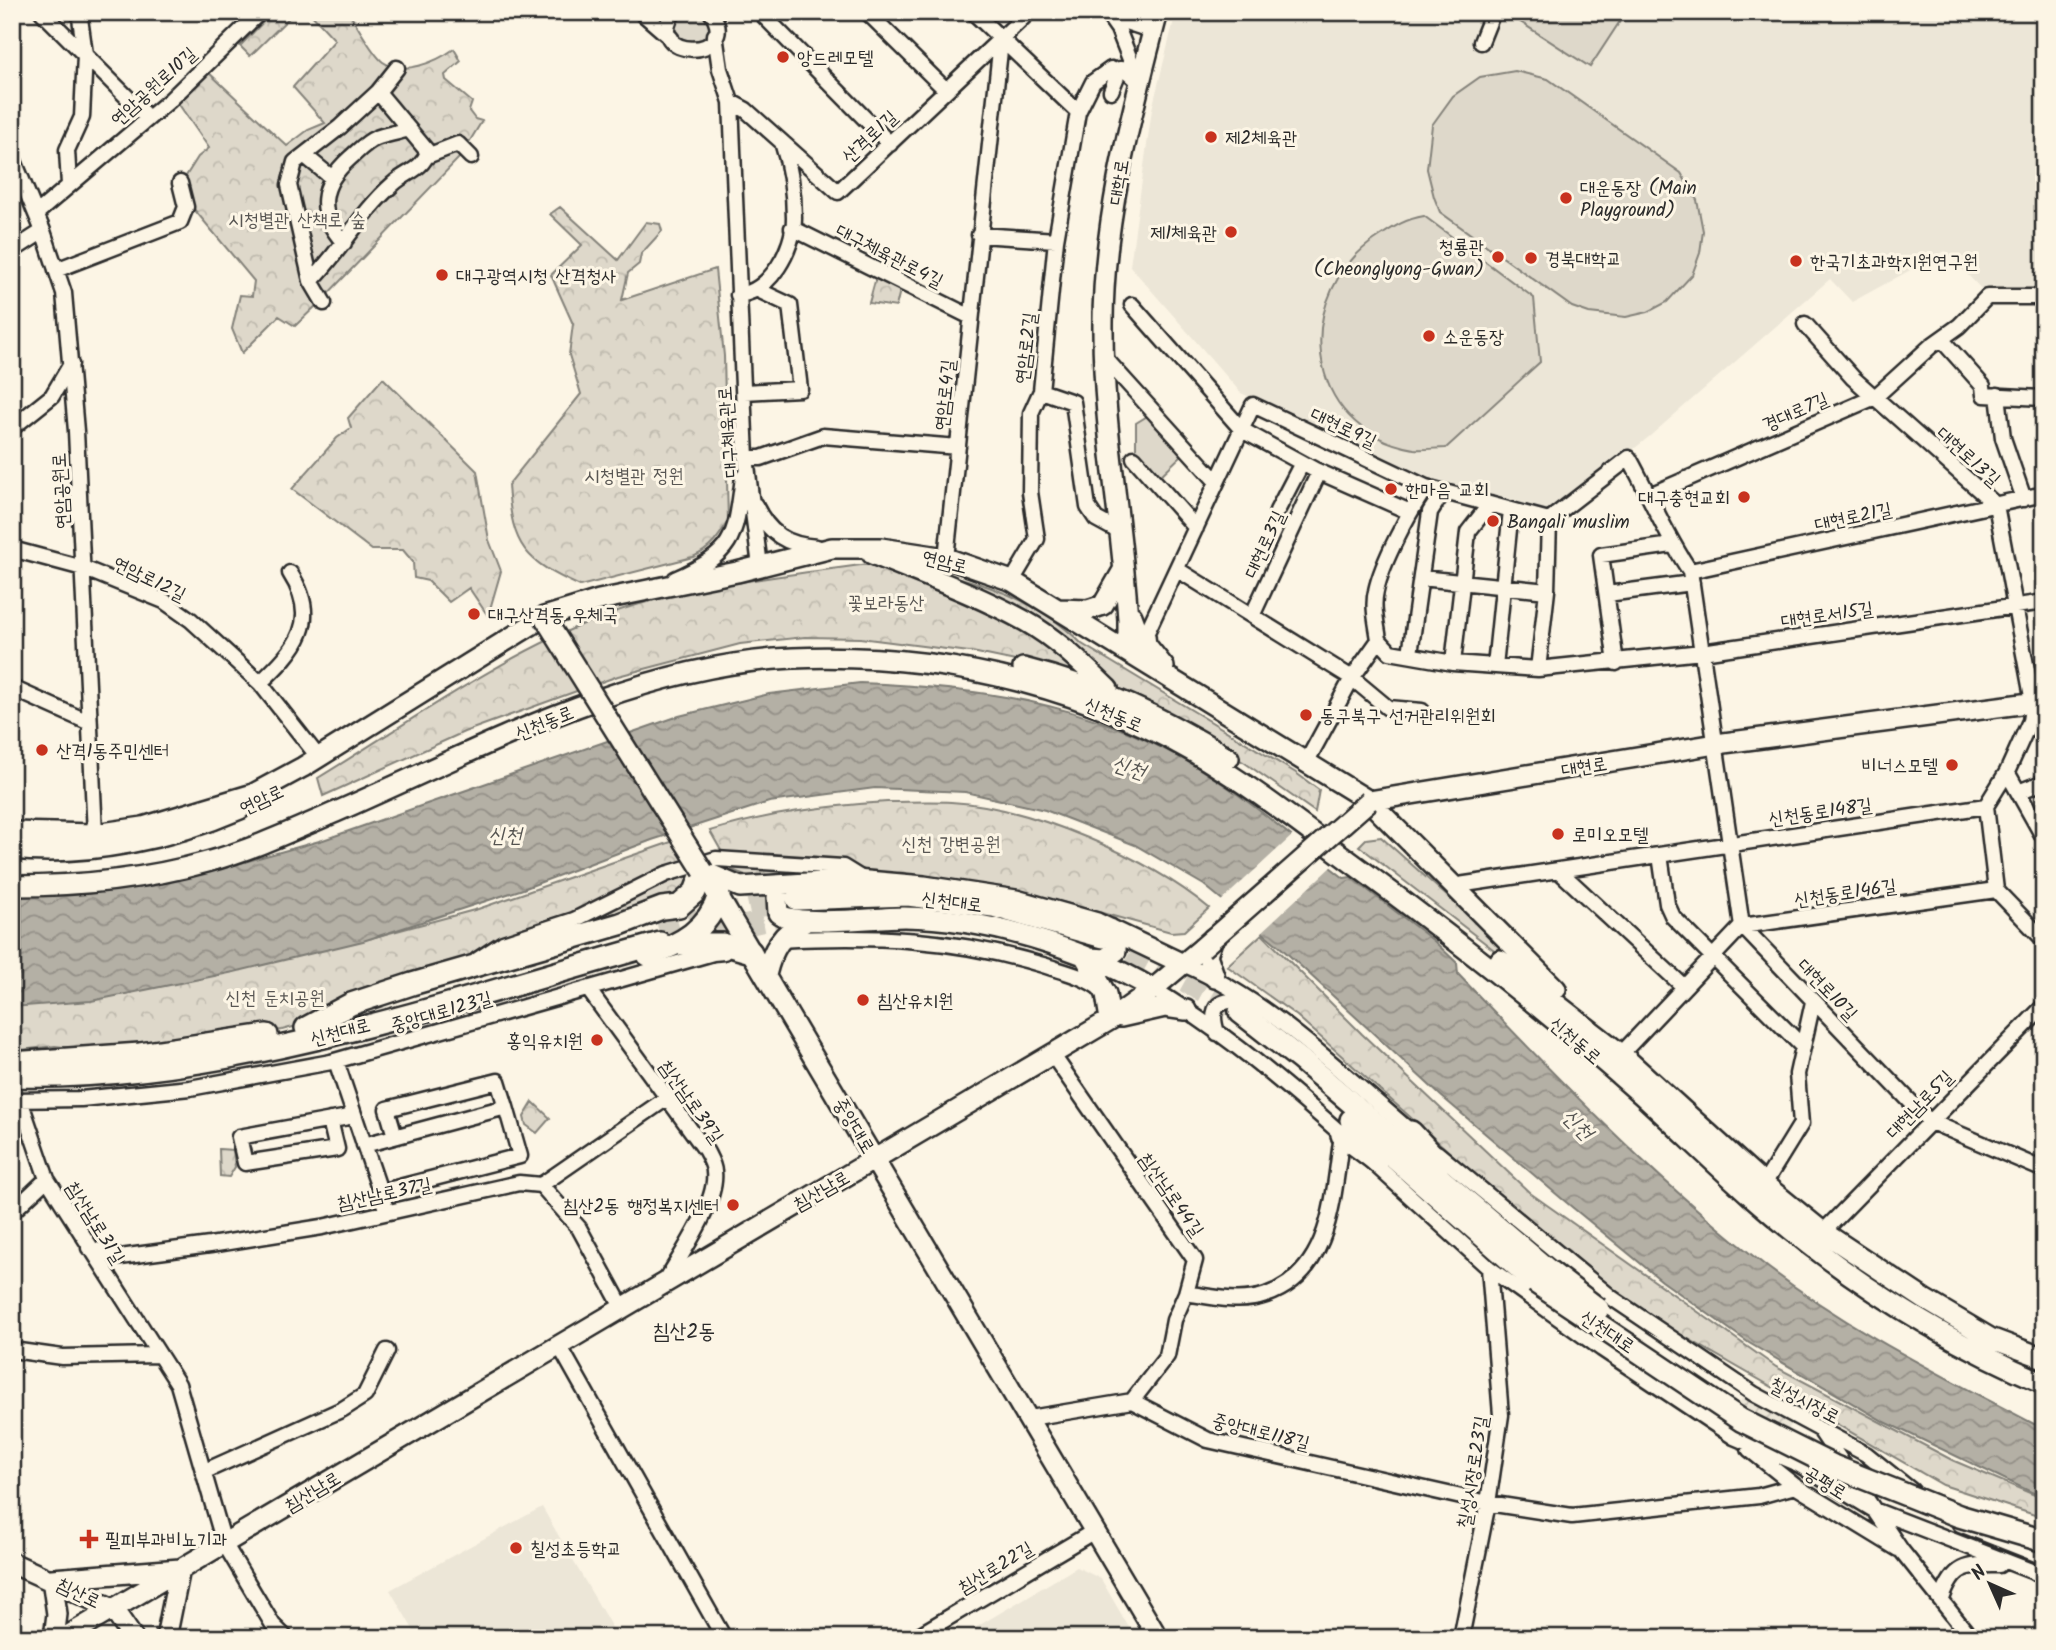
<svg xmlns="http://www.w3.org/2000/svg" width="2056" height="1650" font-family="Kalam,'Poor Story',sans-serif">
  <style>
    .built { fill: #ece6d7 }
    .industrial { fill: url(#industrial-furrows) }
    .grass { fill: #ded8ca; stroke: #84827a; stroke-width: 2 }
    .park { fill: url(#park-crowns); stroke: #84827a; stroke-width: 2 }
    .water { fill: url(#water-waves); stroke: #7d7b74; stroke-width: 2 }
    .pier { fill: #fcf5e5 }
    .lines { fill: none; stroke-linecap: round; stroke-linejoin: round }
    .highway-tunnel { stroke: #d2cdc0; stroke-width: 21; stroke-dasharray: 21 10; stroke-linecap: butt }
    .minor-casing { stroke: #2b2b2b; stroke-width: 19 }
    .major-casing { stroke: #2b2b2b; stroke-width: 24 }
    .highway-casing { stroke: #2b2b2b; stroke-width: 26 }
    .minor { stroke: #fcf5e5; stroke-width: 14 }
    .major { stroke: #fcf5e5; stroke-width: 19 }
    .highway { stroke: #fcf5e5; stroke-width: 21 }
    .major-bridge-casing { stroke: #2b2b2b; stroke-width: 24; stroke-linecap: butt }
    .highway-bridge-casing { stroke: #2b2b2b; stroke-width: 26; stroke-linecap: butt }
    .major-bridge { stroke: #fcf5e5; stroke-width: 19 }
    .highway-bridge { stroke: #fcf5e5; stroke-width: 21 }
    .poi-dot { fill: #c8321e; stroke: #fcf5e5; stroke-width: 2.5 }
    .labels { text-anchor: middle; stroke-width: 6; stroke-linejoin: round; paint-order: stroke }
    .poi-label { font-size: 19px; fill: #2b2b2b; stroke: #fcf5e5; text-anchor: start }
    .street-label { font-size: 19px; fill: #2b2b2b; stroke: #fcf5e5 }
    .park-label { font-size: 19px; fill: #585653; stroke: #fcf5e5 }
    .water-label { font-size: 21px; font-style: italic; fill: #545350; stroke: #fcf5e5 }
    .neighbourhood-label { font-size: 21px; fill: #2b2b2b; stroke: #fcf5e5 }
  </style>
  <defs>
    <pattern id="industrial-furrows" width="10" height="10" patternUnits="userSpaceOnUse" patternTransform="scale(1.75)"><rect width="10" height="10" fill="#ece6d7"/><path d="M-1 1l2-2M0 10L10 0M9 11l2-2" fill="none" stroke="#cbc5b9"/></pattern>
    <pattern id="park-crowns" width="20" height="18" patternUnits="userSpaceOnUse" patternTransform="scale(1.75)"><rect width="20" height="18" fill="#ded8ca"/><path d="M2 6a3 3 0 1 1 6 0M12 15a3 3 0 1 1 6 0" fill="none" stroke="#bfbaae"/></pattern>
    <pattern id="water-waves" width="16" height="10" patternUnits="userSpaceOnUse" patternTransform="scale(1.75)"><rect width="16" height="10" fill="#b4b0a5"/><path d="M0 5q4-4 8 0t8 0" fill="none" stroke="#938f87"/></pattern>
  </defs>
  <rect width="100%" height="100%" fill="#fcf5e5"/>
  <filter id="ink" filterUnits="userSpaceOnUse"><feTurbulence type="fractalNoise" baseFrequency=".0143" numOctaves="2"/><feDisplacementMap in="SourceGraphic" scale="14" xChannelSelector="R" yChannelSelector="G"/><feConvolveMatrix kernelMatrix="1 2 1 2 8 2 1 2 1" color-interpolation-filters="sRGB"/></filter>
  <g filter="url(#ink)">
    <path class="built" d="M1176 12H2044V294L1988 296 1945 251 1852 302 1830 279 1650 436 1548 518 1423 479 1241 393 1130 266 1152 109Z
      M542 1507 618 1638H418L390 1590Z
      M1077 1567 1101 1579 1135 1638H958Z"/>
    <path class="industrial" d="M1748 1390 1796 1417 1773 1454 1721 1429Z"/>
    <path class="grass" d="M675 27a17 17 0 1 1 34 0a17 17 0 1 1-34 0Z
      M1513 12H1626L1590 67 1511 16Z
      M1515 71 1548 79 1681 173 1697 200 1703 231 1700 253 1692 275 1667 302 1648 312 1626 317 1589 313 1572 307 1440 212 1434 197 1427 169 1432 125 1453 96 1480 77Z
      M1424 216 1534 298 1540 362 1446 448C1436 448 1424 450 1414 449 1301 430 1291 291 1380 236 1395 226 1406 219 1424 216Z
      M1149 415 1184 453 1157 479 1136 457V423Z"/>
    <path class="park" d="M273 12H295L250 56 240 46Z
      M309 12H348C357 24 372 54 383 62 403 76 436 62 454 49L461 61 445 75 446 80 472 102 469 111 475 119 482 121 460 157 319 303 295 326 279 316 242 353 232 329 240 295 252 296 254 281 188 202 186 176 198 157 209 148 178 103 207 71 287 146 308 130 325 123 293 87 335 40Z
      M560 207 618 260 646 222 660 224 662 231 641 254 639 264 628 273 622 300 715 269 724 356 728 521C719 537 711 549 693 557L580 586C525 561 512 547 508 485L581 394 569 355 573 324 551 275 582 245 550 214Z
      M877 274 901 286 896 307 869 303Z
      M383 378 477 471 489 540 501 571 488 616 469 588 449 602 428 581 414 578 413 562 403 550H372L292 489 337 438 351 428 348 418Z
      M884 562C956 575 1028 589 1082 644L1296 773 1319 790 1315 812 1245 763 1181 725 1034 665 977 653 860 638 805 637 740 644 618 676 464 732 323 796 318 778C408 723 502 655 601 617 683 585 796 574 884 562Z
      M887 802C908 802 930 801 951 802 1030 806 1149 858 1209 908L1184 931 1171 932 1062 902 959 884 753 878 732 870 710 831C769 813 825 806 887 802Z
      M1381 837 1555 993V997L1359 846 1366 839Z
      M674 841 696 876 692 896 662 904 463 981 282 1030 115 1053 55 1046 12 1051V1005L367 939 478 909Z
      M1262 934 1362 1034 1530 1193 1776 1367 1952 1460 2044 1499V1518L1943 1485 1638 1310 1511 1207 1297 1016 1227 966Z
      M533 1102 550 1118 537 1133 526 1125 524 1117Z
      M219 1149 233 1150 235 1167 229 1177 220 1176Z"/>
    <path class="water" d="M860 683C995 688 1109 706 1223 784 1266 813 1302 846 1344 878L1351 877 1434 941 1457 963 1458 974C1551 1072 1646 1171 1752 1255 1838 1324 1937 1373 2034 1424H2044V1498L1883 1421 1749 1343 1662 1281 1561 1198 1441 1096 1279 946 1204 885 1135 845 1045 810 965 792 875 788 769 802 652 840 523 889 363 941 234 972 91 1001 12 1007V897L79 894 152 886 212 871 323 840 679 716 769 694Z"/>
    <path class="pier" d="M1293 835 1333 865 1259 934 1220 902Z"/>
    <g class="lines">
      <path class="highway-tunnel" d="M658 929 795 899
        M1103 937 1240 1012
        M682 939 798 914"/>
      <g class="minor-casing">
        <path id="minor" d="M42 12 148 118
          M641 12 671 38
          M674 12C640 60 744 62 711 12
          M760 12 890 144
          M867 12 946 90
          M973 12 1078 112 1056 240 1041 391 1031 413 1030 492 1037 539 1012 581
          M1106 12 1118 29 1139 82
          M1111 12 1120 20 1153 31
          M715 35 720 69 731 102 746 458 760 566
          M1481 42 1493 12
          M1111 91 1120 69 1126 70 1138 81
          M731 102 746 110 838 192 1029 12
          M1078 112 1093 82 1111 69
          M304 155 331 177
          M12 156 43 231 64 293 76 431 95 834
          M427 156 458 144 471 157
          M69 185 67 150 82 117 85 54 80 18 86 12
          M37 213 170 100 260 12
          M792 228 971 317
          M979 235 1056 240
          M344 243C316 212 320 185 350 158 358 151 366 142 376 138 386 134 398 133 408 129
          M12 251 43 231
          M56 270 180 222 186 207 180 183
          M311 281 289 185 295 162 340 127 378 92
          M738 295C770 292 794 249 794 218 794 193 790 166 782 142
          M324 303 311 281C341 251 361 212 393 184 406 172 422 170 428 152L378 92 397 68
          M1132 305 1242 430 1315 470 1410 512
          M1805 324 1853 378 1996 505 2033 702 2030 721 2007 772 1986 806 1996 890 2044 940
          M1941 339 1983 386 1984 395 2044 398
          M1103 356 1217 482
          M1041 391 1073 402 1088 507 1096 519 1118 531
          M744 392 800 389 790 305 758 290
          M1998 395 2003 438 2024 499
          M12 428 52 396 71 364
          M746 458H761L823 436 958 447
          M1134 458 1196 528
          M1650 495 1875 397 1931 346 1959 326 1987 297H2044
          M755 505C769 534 786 545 817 547
          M1277 511 1302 463
          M12 549 83 568 164 601 191 620 260 683 319 758
          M946 558 1001 41
          M1178 570 1352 678 1388 708 1422 711
          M1690 571 2044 494
          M1421 578 1547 591
          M675 579C735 552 735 539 743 477
          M1607 594 1692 583
          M1252 616 1319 472
          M1379 640 1390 652 1453 663 1538 669 1702 652 2044 602
          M1149 649 1147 632 1253 405 1426 487 1549 520 1629 458C1650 495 1665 535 1690 571L1742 926 1929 1121 2044 1170
          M1410 654 1430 512 1443 492
          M1453 663 1468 532 1490 504
          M1616 663 1601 555 1672 545
          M1495 666 1511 510
          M1538 669 1547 591 1549 520
          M260 683C297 648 321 621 290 573
          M12 688 88 722
          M1307 761 1352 678 1379 640C1377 624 1372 607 1376 591 1382 562 1409 512 1426 487
          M2007 772 2044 838
          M2018 792 2044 782
          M1660 855 1667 904 1673 917 1802 1046
          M1558 870 1683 986
          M1452 886 1986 806
          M779 940C873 935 953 938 1043 965 1064 972 1085 976 1102 990
          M477 960 503 943 574 920 666 874 716 859 843 867 864 880
          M1183 964C1273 1002 1342 1074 1416 1136
          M588 989 706 1151C709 1157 714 1165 714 1172 718 1202 680 1256 665 1282
          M1153 989C1223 1031 1288 1086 1348 1140
          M1217 1033C1208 1004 1220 999 1247 1000
          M1052 1054 1195 1260 1186 1293 1174 1320 1167 1356 1132 1401
          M1621 1054 1742 926 1996 890
          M336 1061 387 1212
          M12 1100 81 1099 190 1088 331 1062 713 953 724 952
          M20 1100 47 1179 178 1384 224 1543 273 1625 286 1638
          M330 1120 337 1149 245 1163 239 1137 354 1116
          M364 1145 506 1107 498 1081 387 1109 395 1136
          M1437 1153 1612 1298 1754 1394 1866 1454 1912 1491
          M1369 1159 1489 1268 1602 1349 1734 1437 1798 1464 1874 1510 2044 1576
          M1764 1184 1801 1124 1797 1074 1813 1002
          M541 1185 667 1098
          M380 1192 520 1156 506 1107
          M12 1212 47 1179
          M1823 1232 2044 1006
          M89 1248 120 1257 210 1245 322 1227 519 1183 541 1185 579 1228 622 1307
          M1186 1293C1211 1297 1241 1304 1266 1295 1333 1272 1333 1193 1342 1135
          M559 1345 724 1638
          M12 1350 62 1357 158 1355
          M1030 1418 1132 1401 1208 1440 1488 1503 1572 1516 1759 1496 1795 1486
          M1820 1430 1901 1550 1971 1638
          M1749 1449 1795 1486 1898 1549
          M203 1472 343 1409 365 1395 387 1351
          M1960 1524 2044 1557
          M1942 1599C1953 1566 1966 1564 1999 1565
          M914 1638 1096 1530
          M1461 1638 1488 1503 1501 1415 1489 1268"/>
      </g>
      <g class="major-casing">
        <path id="major" d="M872 554C923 575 976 594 1025 621 1057 639 1082 664 1108 689L1107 692
          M1059 609 1088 610 1103 605 1122 572
          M1132 616 1140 637 1164 667
          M1122 649 1128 636V620C1122 523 1103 427 1103 330 1102 221 1131 116 1158 12
          M1023 668C1102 688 1160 716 1229 758
          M1369 801 1716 744 2044 701
          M12 832 95 834 143 827 253 794 303 767 544 617 599 600 737 572 832 548H881L946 558 1012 581 1369 801 1556 989
          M12 849C87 857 171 839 240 809
          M703 871 1158 1638
          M705 872 740 887 856 880 924 886 1016 900 1097 923 1183 964
          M791 884 777 897 778 913C794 928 878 917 904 917 985 918 1084 948 1153 989
          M12 886C78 886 143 880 207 862 251 850 294 830 336 812 478 750 636 664 793 658 949 652 1102 689 1232 776 1277 805 1319 839 1363 871 1459 942 1553 1016 1642 1095 1679 1129 1715 1164 1752 1197 1838 1273 1938 1338 2044 1383
          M1213 938 1207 955 1215 978
          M1085 957 1106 994 1110 1020
          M1090 958 1105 959 1116 951V937L1110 929
          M1500 960 1621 1054 1764 1184 1823 1232 1924 1299 1990 1338 2044 1358
          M766 975C772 950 781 933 805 922
          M1121 1017 1165 1007 1186 1010
          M12 1563 113 1609 133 1638
          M52 1579 180 1569 166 1638
          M52 1579 57 1614 54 1638
          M64 1638 1110 1020 1153 989 1202 948"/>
      </g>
      <g class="highway-casing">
        <path id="highway" d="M797 899 908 895 993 906 1103 937
          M681 944H723L751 952
          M648 955C680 945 709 929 719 895
          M1240 1012 1301 1060 1549 1271
          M306 1028 351 1004 412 984 620 924 662 908 679 906 695 892 703 871
          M12 1063 140 1054 267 1035
          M12 1076C228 1082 454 1000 660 943
          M1351 1120 1535 1282
          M1411 1132 1440 1163
          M1342 1135 1377 1161"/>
      </g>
      <use href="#minor" class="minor"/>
      <use href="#major" class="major"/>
      <use href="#highway" class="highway"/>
      <g class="major-bridge-casing">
        <path id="major-bridge" d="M544 617 703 871
          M1202 948 1369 801"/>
      </g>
      <g class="highway-bridge-casing">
        <path id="highway-bridge" d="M1549 1271 1598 1309
          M1535 1282 1741 1420 1833 1466 1914 1498 1959 1516 2044 1541"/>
      </g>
      <use href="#major-bridge" class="major-bridge"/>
      <use href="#highway-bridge" class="highway-bridge"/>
    </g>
  </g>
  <g class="poi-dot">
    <circle cx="783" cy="57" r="7"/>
    <circle cx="1211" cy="137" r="7"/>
    <circle cx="1566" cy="198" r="7"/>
    <circle cx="1231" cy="232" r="7"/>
    <circle cx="1498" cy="257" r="7"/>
    <circle cx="1531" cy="258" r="7"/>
    <circle cx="1796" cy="261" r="7"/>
    <circle cx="442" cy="275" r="7"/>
    <circle cx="1429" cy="336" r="7"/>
    <circle cx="1391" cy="489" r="7"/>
    <circle cx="1744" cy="497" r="7"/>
    <circle cx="1493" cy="521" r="7"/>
    <circle cx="474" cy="614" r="7"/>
    <circle cx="1306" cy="715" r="7"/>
    <circle cx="42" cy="750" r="7"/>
    <circle cx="1952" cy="765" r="7"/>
    <circle cx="1558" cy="834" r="7"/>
    <circle cx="863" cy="1000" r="7"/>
    <circle cx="597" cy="1040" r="7"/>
    <circle cx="733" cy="1205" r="7"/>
    <path d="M85.5 1528.5h7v7h7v7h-7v7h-7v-7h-7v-7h7z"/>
    <circle cx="516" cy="1548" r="7"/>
  </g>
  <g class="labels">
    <g class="poi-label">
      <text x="797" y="64">앙드레모텔</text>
      <text x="1225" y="144">제2체육관</text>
      <text x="1580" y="194">대운동장 (Main<tspan x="1580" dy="22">Playground)</tspan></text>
      <text x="1217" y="239" text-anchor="end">제1체육관</text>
      <text x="1484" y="253" text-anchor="end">청룡관<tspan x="1484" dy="22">(Cheonglyong-Gwan)</tspan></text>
      <text x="1545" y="265">경북대학교</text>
      <text x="1810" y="268">한국기초과학지원연구원</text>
      <text x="456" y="282">대구광역시청 산격청사</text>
      <text x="1443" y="343">소운동장</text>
      <text x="1405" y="496">한마음 교회</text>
      <text x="1730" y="504" text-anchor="end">대구충현교회</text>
      <text x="1507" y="528">Bangali muslim</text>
      <text x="488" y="621">대구산격동 우체국</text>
      <text x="1320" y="722">동구북구 선거관리위원회</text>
      <text x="56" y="757">산격1동주민센터</text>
      <text x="1938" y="772" text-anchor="end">비너스모텔</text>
      <text x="1572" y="841">로미오모텔</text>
      <text x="877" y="1007">침산유치원</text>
      <text x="583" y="1047" text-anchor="end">홍익유치원</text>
      <text x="719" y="1212" text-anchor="end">침산2동 행정복지센터</text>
      <text x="105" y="1546">필피부과비뇨기과</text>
      <text x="530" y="1555">칠성초등학교</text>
    </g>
    <g class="street-label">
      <text transform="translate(153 86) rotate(-42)" y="7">연암공원로10길</text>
      <text transform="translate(869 136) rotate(-43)" y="7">산격로1길</text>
      <text transform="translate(1118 182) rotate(-81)" y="7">대학로</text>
      <text transform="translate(890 255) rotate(27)" y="7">대구체육관로4길</text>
      <text transform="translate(1025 348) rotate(-83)" y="7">연암로2길</text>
      <text transform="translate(944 395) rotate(-84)" y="7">연암로4길</text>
      <text transform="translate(1795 411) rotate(-24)" y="7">경대로7길</text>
      <text transform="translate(1344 427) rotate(25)" y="7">대현로9길</text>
      <text transform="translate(727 432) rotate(-94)" y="7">대구체육관로</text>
      <text transform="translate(1969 456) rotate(42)" y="7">대현로13길</text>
      <text transform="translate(60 491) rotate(-93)" y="7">연암공원로</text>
      <text transform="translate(1853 516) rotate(-12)" y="7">대현로21길</text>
      <text transform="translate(1264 544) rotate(-65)" y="7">대현로3길</text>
      <text transform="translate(945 561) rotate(14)" y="7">연암로</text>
      <text transform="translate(150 578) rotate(26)" y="7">연암로12길</text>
      <text transform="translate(1827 614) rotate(-8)" y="7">대현로서15길</text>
      <text transform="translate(1114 714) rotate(23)" y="7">신천동로</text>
      <text transform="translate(544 722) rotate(-22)" y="7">신천동로</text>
      <text transform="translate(1584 766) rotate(-9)" y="7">대현로</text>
      <text transform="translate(261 799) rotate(-25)" y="7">연암로</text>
      <text transform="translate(1820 811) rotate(-8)" y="7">신천동로148길</text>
      <text transform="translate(1845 892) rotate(-8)" y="7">신천동로146길</text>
      <text transform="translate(952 901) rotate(7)" y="7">신천대로</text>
      <text transform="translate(1828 989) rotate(46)" y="7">대현로10길</text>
      <text transform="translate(441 1011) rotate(-16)" y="7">중앙대로123길</text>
      <text transform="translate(340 1031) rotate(-14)" y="7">신천대로</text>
      <text transform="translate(1576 1040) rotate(41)" y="7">신천동로</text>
      <text transform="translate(692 1101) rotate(55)" y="7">침산남로39길</text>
      <text transform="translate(1919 1104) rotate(-46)" y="7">대현남로5길</text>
      <text transform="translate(855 1125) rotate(59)" y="7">중앙대로</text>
      <text transform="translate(821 1190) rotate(-30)" y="7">침산남로</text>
      <text transform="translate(384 1193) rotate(-12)" y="7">침산남로37길</text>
      <text transform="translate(1172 1194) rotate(55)" y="7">침산남로44길</text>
      <text transform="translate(96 1222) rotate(58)" y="7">침산남로31길</text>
      <text transform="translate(1608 1331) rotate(34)" y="7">신천대로</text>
      <text transform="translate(1805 1400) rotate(28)" y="7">칠성시장로</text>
      <text transform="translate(1261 1431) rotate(14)" y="7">중앙대로118길</text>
      <text transform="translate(1472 1472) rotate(-81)" y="7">칠성시장로23길</text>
      <text transform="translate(1826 1482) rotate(32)" y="7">공평로</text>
      <text transform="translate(312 1491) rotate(-31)" y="7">침산남로</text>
      <text transform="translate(995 1567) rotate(-31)" y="7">침산로22길</text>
      <text transform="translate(79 1592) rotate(26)" y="7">침산로</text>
    </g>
    <g class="park-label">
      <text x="297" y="226">시청별관 산책로 숲</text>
      <text x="634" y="482">시청별관 정원</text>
      <text x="886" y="609">꽃보라동산</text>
      <text x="951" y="850">신천 강변공원</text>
      <text x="275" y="1004">신천 둔치공원</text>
    </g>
    <g class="water-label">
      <text transform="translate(1129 767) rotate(18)" y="7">신천</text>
      <text x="505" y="842">신천</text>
      <text transform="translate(1578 1124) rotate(46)" y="7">신천</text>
    </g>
    <g class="neighbourhood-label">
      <text x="684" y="1338">침산2동</text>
    </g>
  </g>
  <rect width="2056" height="1650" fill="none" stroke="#fcf5e5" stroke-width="42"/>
  <rect x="21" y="21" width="2014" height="1608" fill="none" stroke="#2b2b2b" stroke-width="2.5" filter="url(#ink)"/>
  <g transform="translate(1990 1584) rotate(315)" stroke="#fcf5e5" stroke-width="5" paint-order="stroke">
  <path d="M0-5L12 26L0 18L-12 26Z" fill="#2b2b2b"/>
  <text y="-10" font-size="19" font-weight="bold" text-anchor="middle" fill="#2b2b2b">N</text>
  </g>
</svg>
